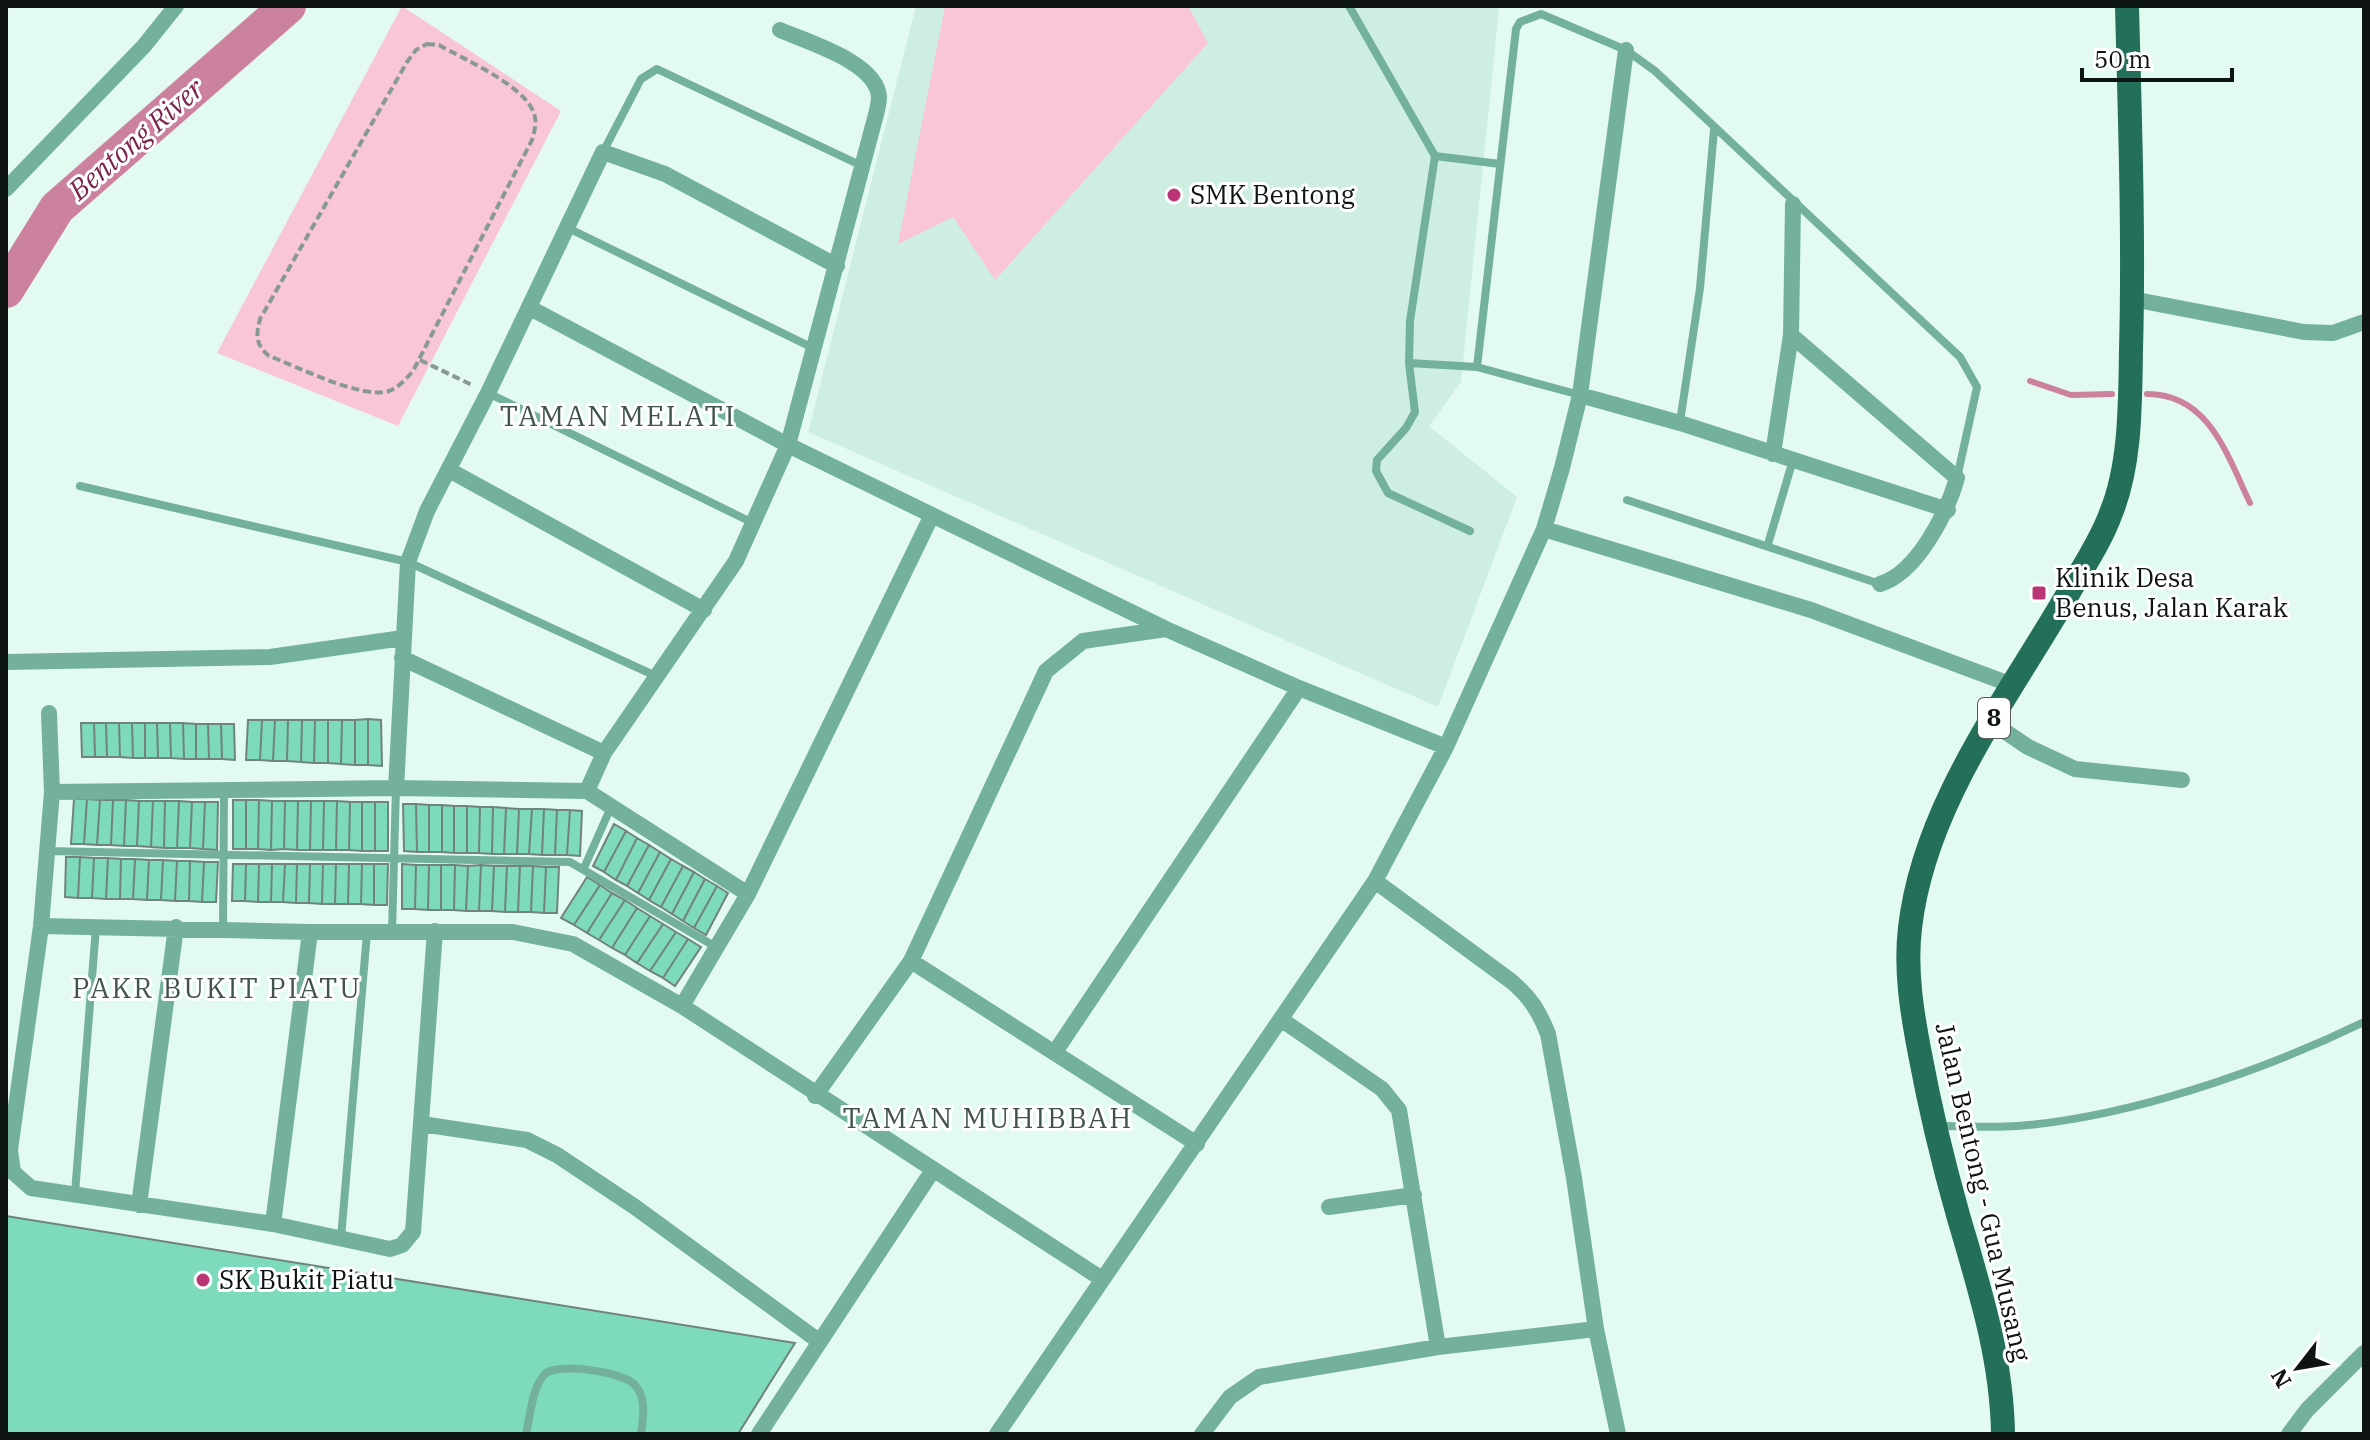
<svg xmlns="http://www.w3.org/2000/svg" width="2370" height="1440" font-family="'IBM Plex Serif',serif">
  <style>
    .built { fill: #cfeee2 }
    .green { fill: #f9c6d9 }
    .lines { fill: none; stroke-linecap: round; stroke-linejoin: round }
    .stream { stroke: #cc819f; stroke-width: 6 }
    .river { stroke: #cc819f; stroke-width: 36 }
    .building { fill: #7edabc; stroke: #70837c; stroke-width: 2 }
    .path { stroke: #889993; stroke-width: 4; stroke-dasharray: 8 4; stroke-linecap: butt }
    .lane { stroke: #73b19c; stroke-width: 8 }
    .street { stroke: #73b19c; stroke-width: 16 }
    .primary { stroke: #236f5a; stroke-width: 24 }
    .poi-dot { fill: #ba3476; stroke: #fff; stroke-width: 3 }
    .labels { text-anchor: middle; stroke-width: 6; stroke-linejoin: round; paint-order: stroke }
    .shield { fill: #fff; stroke: #565a59; stroke-width: 2 }
    .shield-label { font-size: 24px; font-weight: bold; fill: #0d1412 }
    .poi-label { font-size: 26px; fill: #0d1412; stroke: #fff; text-anchor: start }
    .street-label { font-size: 26px; fill: #0d1412; stroke: #fff }
    .water-label { font-size: 28px; font-style: italic; fill: #7c234e; stroke: #fff }
    .neighbourhood-label { font-size: 28px; letter-spacing: 2px; fill: #40534c; stroke: #fff }
  </style>
  <rect width="100%" height="100%" fill="#e3faf1"/>
  <path class="built" d="M916 6H1494L1499 9 1461 382 1429 426 1517 497 1438 707 808 432Z"/>
  <path class="green" d="M402 6 561 111 398 426 217 353Z
    M945 6H1188L1208 43 995 280 953 217 898 244Z"/>
  <g class="lines">
    <path class="stream" d="M2030 381 2071 395 2112 394
      M2147 394C2209 394 2227 455 2250 503"/>
    <path class="river" d="M6 290 57 208 288 6"/>
  </g>
  <path class="building" d="M368 719 381 720 382 766 368 765Z
    M368 719V765H355V720Z
    M248 720H262L260 760H246Z
    M262 720H275L273 761 260 760Z
    M275 720H288L287 761H273Z
    M288 720H302L301 762 287 761Z
    M302 720H315L314 763 301 762Z
    M315 720H328V763H314Z
    M328 720H342L341 764 328 763Z
    M342 720H355V765L341 764Z
    M81 723H94L95 757H82Z
    M94 723H106L107 757H95Z
    M106 723H119L120 757H107Z
    M119 723H132L133 758 120 757Z
    M132 723H145V758H133Z
    M145 723H157L158 758H145Z
    M157 723H170L171 758H158Z
    M170 723H183L184 759 171 758Z
    M183 723 196 724V759H184Z
    M196 724H208L209 759H196Z
    M208 724H221L222 759H209Z
    M221 724H234L235 760 222 759Z
    M74 799H87L84 844H71Z
    M87 799 100 800 97 845 84 844Z
    M100 800H113L111 845H97Z
    M113 800H126L124 846 111 845Z
    M126 800 139 801 137 846H124Z
    M233 800H246V849H233Z
    M246 800H259L258 849H246Z
    M259 800 272 801 271 850 258 849Z
    M139 801H153L151 847 137 846Z
    M153 801H165L164 848 151 847Z
    M165 801H179L177 848H164Z
    M179 801 192 802 190 848H177Z
    M272 801H285L284 849 271 850Z
    M285 801H298L297 850 284 849Z
    M298 801H311L310 850H297Z
    M311 801H324L323 850H310Z
    M324 801H337L336 850H323Z
    M337 801 350 802 349 850H336Z
    M192 802H205L203 849 190 848Z
    M205 802H218L217 850 203 849Z
    M350 802H362V851L349 850Z
    M362 802H375V851H362Z
    M375 802H388V851H375Z
    M403 804H416L417 852 404 851Z
    M416 804 429 805V852H417Z
    M429 805H442V852H429Z
    M442 805 454 806V853L442 852Z
    M454 806H467V853H454Z
    M467 806 480 807 479 853H467Z
    M480 807H493L492 854 479 853Z
    M493 807 506 808 504 854H492Z
    M506 808 519 809 517 854H504Z
    M519 809H532L529 854H517Z
    M532 809H544L542 855 529 854Z
    M544 809 557 810 555 855H542Z
    M557 810H570L567 855H555Z
    M570 810 582 811 580 856 567 855Z
    M614 824 626 831 604 872 593 866Z
    M626 831 637 838 616 880 604 872Z
    M637 838 649 845 627 886 616 880Z
    M649 845 660 852 638 893 627 886Z
    M660 852 671 859 649 900 638 893Z
    M66 857H80L78 898 65 897Z
    M80 857 94 858 92 898H78Z
    M94 858H108L106 899 92 898Z
    M108 858 121 859 120 899H106Z
    M121 859H135L133 899H120Z
    M135 859 149 860 147 900 133 899Z
    M671 859 683 866 661 907 649 900Z
    M149 860H163L161 900H147Z
    M163 860 177 861 175 901 161 900Z
    M177 861H190L189 901H175Z
    M190 861 204 862 202 902 189 901Z
    M204 862H218L216 902H202Z
    M233 864H246L245 901H232Z
    M246 864H259L258 902 245 901Z
    M259 864H272L271 902H258Z
    M272 864H285L283 902H271Z
    M285 864H297L296 903 283 902Z
    M297 864H310L309 903H296Z
    M310 864H323L322 904 309 903Z
    M323 864H336L335 904H322Z
    M336 864H349L348 904H335Z
    M349 864H362L361 904H348Z
    M362 864H374V905L361 904Z
    M374 864H388L387 905H374Z
    M402 864 416 865 415 909H402Z
    M416 865H429L428 910 415 909Z
    M429 865H441V910H428Z
    M441 865H455L454 910H441Z
    M455 865 468 866 466 911 454 910Z
    M481 865 494 866 492 911H479Z
    M481 865 479 911H466L468 866Z
    M494 866H507L505 912 492 911Z
    M507 866H520L518 912H505Z
    M520 866H533L531 912H518Z
    M533 866 546 867 544 913 531 912Z
    M683 866 694 872 672 914 661 907Z
    M546 867H559L557 913H544Z
    M694 872 705 879 683 921 672 914Z
    M587 877 600 885 574 925 561 918Z
    M705 879 717 886 694 928 683 921Z
    M600 885 612 893 587 933 574 925Z
    M717 886 728 893 706 935 694 928Z
    M612 893 625 900 599 940 587 933Z
    M625 900 637 908 612 948 599 940Z
    M637 908 650 916 625 955 612 948Z
    M650 916 663 924 637 963 625 955Z
    M663 924 676 932 650 971 637 963Z
    M676 932 688 939 663 978 650 971Z
    M688 939 701 947 675 986 663 978Z
    M6 1216 795 1343 738 1434H6Z"/>
  <g class="lines">
    <path class="path" d="M427 44 439 45C464 59 520 84 532 109 538 119 535 130 532 140L413 371C406 379 399 387 389 391 363 400 296 366 269 356 255 344 256 335 260 319L407 62 416 50Z
      M420 360 472 385"/>
    <path class="lane" d="M1349 6 1435 156 1410 321 1409 363 1415 412 1406 428 1377 460 1376 471 1388 493 1470 531
      M603 152 641 79 657 69 860 165
      M1435 156 1500 164
      M568 228 813 348
      M1409 363 1477 367 1580 395
      M1477 367 1516 29 1520 22 1541 14 1626 50 1655 71 1960 357 1977 387 1957 478
      M488 393 751 522
      M1680 422 1700 288 1714 130
      M80 486 408 562 658 677
      M1627 500 1880 584
      M1768 544 1793 460
      M47 851 570 862 716 947
      M584 868 611 807
      M223 928 224 790
      M392 932 396 788
      M1938 1126C1964 1126 1991 1128 2018 1126 2130 1117 2263 1071 2364 1022
      M75 1193 96 927
      M341 1238 367 933
      M526 1434C530 1417 532 1387 545 1374 558 1362 624 1372 635 1385 647 1399 643 1418 641 1434"/>
    <path class="street" d="M6 189 144 46 176 6
      M2132 299 2304 332 2333 333 2364 322
      M530 308 788 445 1166 629
      M1791 335 1957 478C1947 513 1917 573 1880 584
      M1580 395 1680 423 1948 510
      M1773 454 1791 335 1793 204
      M449 470 704 610
      M1544 529 1811 610 2012 685
      M402 658 604 753
      M6 662 270 657 403 638
      M49 713 52 792
      M1991 722 2028 747 2075 769 2182 780
      M396 788 408 562 427 511 488 393 603 152 665 174 837 266
      M587 791 604 753 736 561 788 445 874 122C876 114 879 105 879 97 877 62 807 42 780 30
      M1375 881 1511 981C1530 997 1539 1011 1548 1034L1574 1178 1596 1329 1618 1434
      M41 926 310 932H513L573 944 682 1006 1102 1279
      M435 931 413 1232 402 1245 390 1249 273 1224 31 1188 13 1172 10 1150 41 926 52 792 396 788 587 791 748 894
      M911 961 1197 1144
      M682 1006 748 894 932 515
      M1282 1020 1382 1089 1399 1110 1438 1347
      M1055 1052 1299 688
      M815 1096 911 961 1046 671 1083 641 1166 629 1299 688 1446 747
      M422 1124 527 1140 557 1155 635 1207 820 1342
      M139 1205 176 927
      M1329 1207 1414 1195
      M273 1224 310 932
      M759 1434 933 1170
      M997 1434 1375 881 1446 747 1544 529 1562 468 1580 395 1626 50
      M1202 1434 1230 1397 1259 1377 1438 1347 1596 1329
      M2289 1434 2307 1410 2364 1353"/>
    <path class="primary" d="M2003 1434C2002 1358 1979 1287 1958 1215 1943 1162 1930 1108 1920 1054 1912 1013 1905 970 1910 928 1924 804 2008 698 2069 592 2083 567 2101 541 2111 513 2131 464 2130 403 2131 350 2134 236 2130 121 2127 6"/>
  </g>
  <g class="poi-dot">
    <circle cx="1174" cy="195" r="8"/>
    <rect x="2031" y="585" width="16" height="16" rx="4"/>
    <circle cx="203" cy="1280" r="8"/>
  </g>
  <g class="labels">
    <rect class="shield" x="1978" y="698" width="32" height="40" rx="6"/>
    <g class="shield-label">
      <text x="1994" y="726">8</text>
    </g>
    <g class="poi-label">
      <text x="1190" y="204">SMK Bentong</text>
      <text x="2055" y="587">Klinik Desa<tspan x="2055" dy="30">Benus, Jalan Karak</tspan></text>
      <text x="219" y="1289">SK Bukit Piatu</text>
    </g>
    <g class="street-label">
      <text transform="translate(1983 1192) rotate(77)" y="9">Jalan Bentong - Gua Musang</text>
    </g>
    <g class="water-label">
      <text transform="translate(136 139) rotate(-41)" y="10">Bentong River</text>
    </g>
    <g class="neighbourhood-label">
      <text x="618" y="426">TAMAN MELATI</text>
      <text x="217" y="998">PAKR BUKIT PIATU</text>
      <text x="988" y="1128">TAMAN MUHIBBAH</text>
    </g>
  </g>
  <rect width="2370" height="1440" fill="none" stroke="#0d1412" stroke-width="16"/>
  <g transform="translate(2298 1368) rotate(239)" stroke="#ffffff" stroke-width="6" paint-order="stroke">
  <path d="M0-6L14 30L0 20L-14 30Z" fill="#0d1412"/>
  <text y="-12" font-size="22" font-weight="bold" text-anchor="middle" fill="#0d1412">N</text>
  </g>
  <path d="M2082 68v12h150v-12" fill="none" stroke="#0d1412" stroke-width="4"/>
  <text x="2094" y="68" font-size="24" fill="#0d1412" stroke="#ffffff" stroke-width="6" paint-order="stroke">50 m</text>
</svg>
